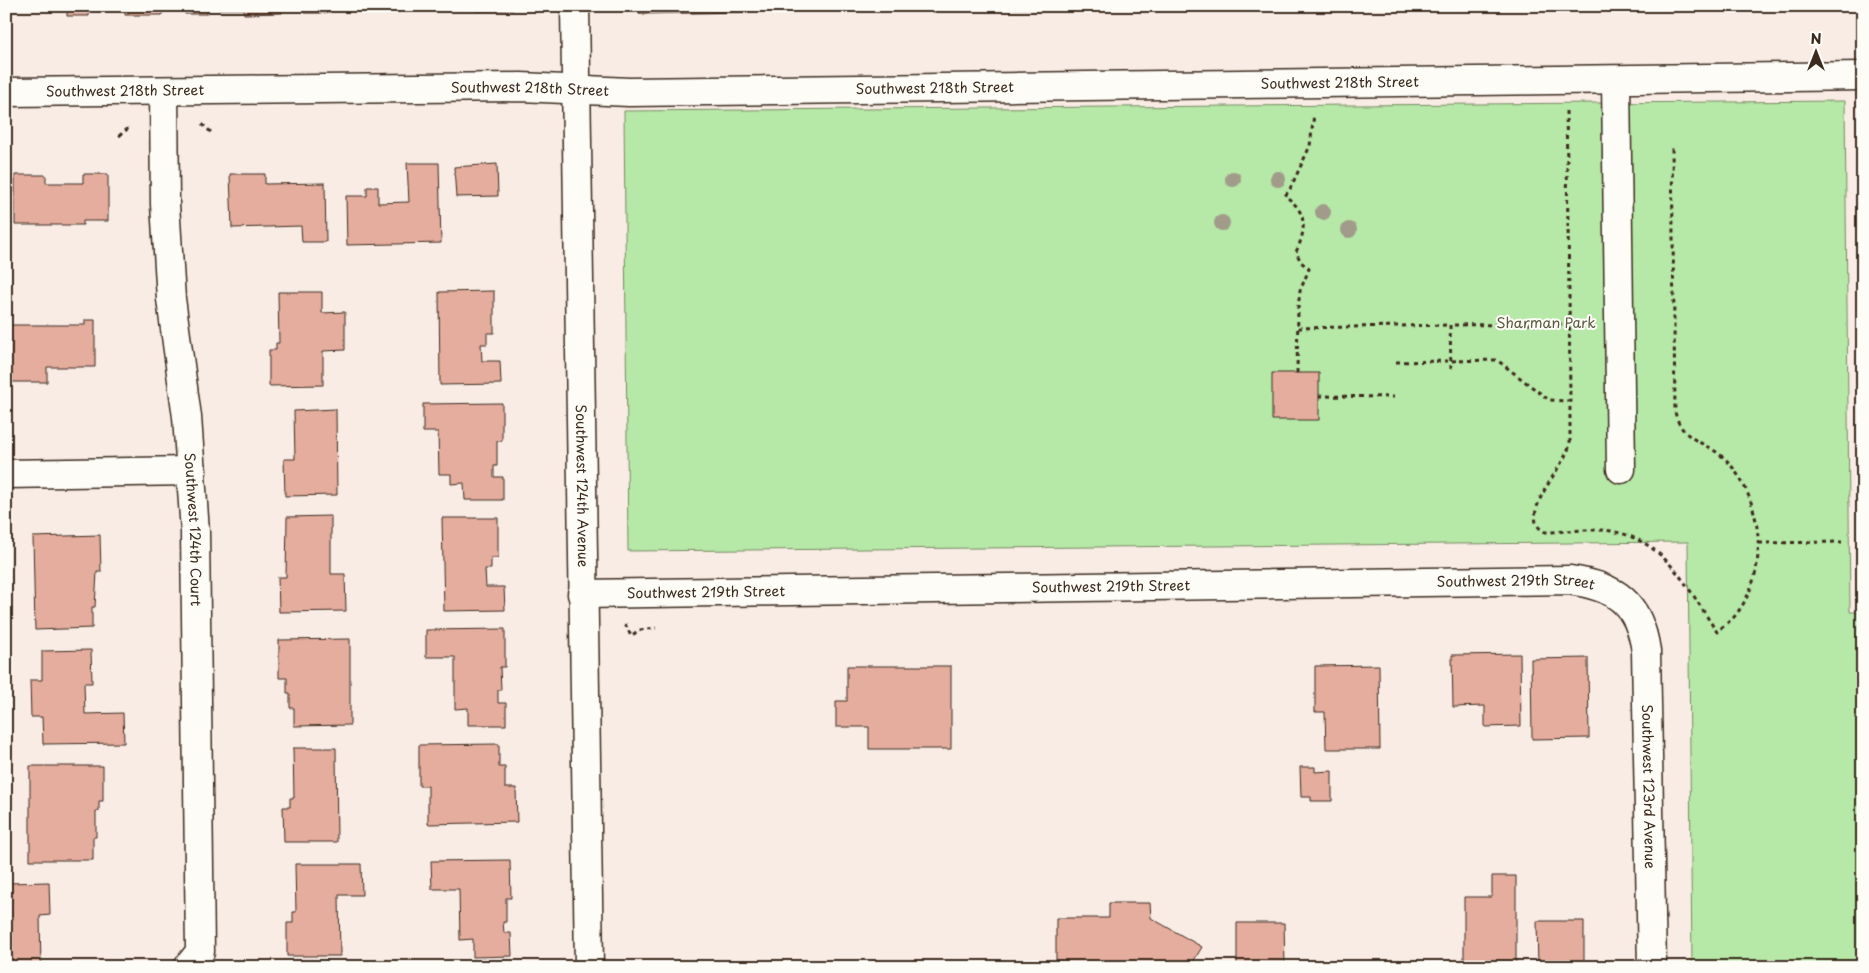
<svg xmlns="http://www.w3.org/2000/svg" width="1869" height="973" font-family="'Playpen Sans',sans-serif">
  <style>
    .green { fill: #b6e8a7; stroke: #788962 }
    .building { fill: #e5ad9d; stroke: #3b2a1e }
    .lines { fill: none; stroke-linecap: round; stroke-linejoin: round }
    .minor-casing { stroke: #3b2a1e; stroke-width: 31 }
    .path { stroke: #3b2a1e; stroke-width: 3; stroke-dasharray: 4 4; stroke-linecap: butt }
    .minor { stroke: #fdfcf7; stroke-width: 28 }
    .tree { fill: #a19c8a }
    .labels { text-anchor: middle; stroke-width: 4; stroke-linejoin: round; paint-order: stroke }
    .street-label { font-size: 14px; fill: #3b2a1e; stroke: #fdfcf7 }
    .park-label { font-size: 14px; fill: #5a5a40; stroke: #fdfcf7 }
  </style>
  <rect width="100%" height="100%" fill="#f8ece5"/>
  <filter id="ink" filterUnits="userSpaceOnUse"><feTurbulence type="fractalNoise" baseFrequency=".02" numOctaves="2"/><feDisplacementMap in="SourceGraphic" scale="10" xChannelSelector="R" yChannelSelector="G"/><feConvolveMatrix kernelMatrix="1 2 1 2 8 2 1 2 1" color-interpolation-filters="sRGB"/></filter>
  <g filter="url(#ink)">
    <path class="green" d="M1845 101 1850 612H1863V967H1692L1688 542 628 551 624 111Z"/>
    <path class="building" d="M67 6H162V15H125V11H101V8H89V16H67Z
      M185 6H282V13L244 14V9H219V7H207V14H185Z
      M304 6H326V13H304Z
      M338 6H400V12H363L362 8H338Z
      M418 6H441V11H419Z
      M476 6H513V10L476 11Z
      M640 6H744V12L640 14Z
      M844 6H892V9H844Z
      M998 6H1046V8H998Z
      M407 163H439L441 243 347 245 346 196H367V187H378V203L409 202Z
      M497 164 498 196 456 197 454 167Z
      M83 174H108V221H83V225H15V175H46V183H83Z
      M230 174H265V184L325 183 326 242H302L301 226 232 228Z
      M494 291V333H487V344H481L482 361H500L501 384 440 385 439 292Z
      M278 292H322V313L345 312V350L323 351V385L269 386V350H276V343H279Z
      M85 320H95V367H47V382H9V325H85Z
      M1272 373H1319V420H1272Z
      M502 403V441H497V466H494V477H503V500H465L464 483 451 484V474H439L438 432H423V404Z
      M336 409 337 495 285 496 284 459H295L294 411Z
      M331 516V574H345L346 611 279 612 278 577H286L287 517Z
      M442 518H498V558H491V569H485L486 587H504L505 610 444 611Z
      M100 535 101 572H97L95 607H92V628L35 630 33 537Z
      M505 629V667H500L501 690H498V703H506V725H468V708L455 709V657H426V630Z
      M350 639V725L294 726V708H290V693H287V678H279V640Z
      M91 650 92 683H84L85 714 123 713 124 743 43 744 42 717H31L30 680H42V651Z
      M1520 654 1521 726 1485 727V706L1453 707 1452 655Z
      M1588 658 1589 738 1532 739 1531 659Z
      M1379 665 1380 749H1326L1325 712H1315V666Z
      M847 666H951V749H869V727H836V701H847Z
      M499 744V767H505V788H516L517 822 428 824V786H419V745Z
      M293 748H336L337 842H284L283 807H290V798H294Z
      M30 766H103V801H99V811H96V837H93V860H30Z
      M1300 767H1315V772L1332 771V801H1311V797H1301Z
      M510 860 511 898H506V922H503L504 933H511L512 956 473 957V939L460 940 459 889H432L431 861Z
      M295 864H361L362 895H339L340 956H287V923H293V912H296Z
      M1492 876H1516V967H1464V897H1492Z
      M49 882 50 915 40 916 41 967H6V883Z
      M1109 903H1150L1151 918 1202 947 1190 967 1056 966V918H1109Z
      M1537 921H1584V967H1538Z
      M1237 923H1284L1285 967H1237Z"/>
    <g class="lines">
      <g class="minor-casing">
        <g id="minor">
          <path id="s1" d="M575 6 589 967"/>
          <path d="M1616 80 1621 469"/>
          <path id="s2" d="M164 91 165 204 171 299 187 417 195 532 200 952 188 967"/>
          <path id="s3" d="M6 92 521 87 629 92 1863 76"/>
          <path d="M6 474 192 471"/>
          <path id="s4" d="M582 594 1569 580C1616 586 1639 603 1646 651L1652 967"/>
        </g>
      </g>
      <path class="path" d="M1566 111C1568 221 1570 331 1570 442 1570 462 1513 516 1545 532 1566 532 1591 528 1611 531 1667 541 1688 589 1717 632 1722 627 1729 622 1734 617 1770 574 1764 504 1729 463 1710 441 1682 444 1675 412L1672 147
        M202 124 213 134
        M119 136 131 126
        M1298 328 1449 325
        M1396 362 1497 360 1549 400 1570 401
        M1451 369 1450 325 1569 324
        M1297 373 1298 308 1300 291 1309 269 1301 262 1296 252C1307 229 1307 211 1285 196L1290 189 1310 146 1314 114
        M1319 396 1394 397
        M1759 543 1842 542
        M625 624 631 636 639 630 656 628"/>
      <use href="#minor" class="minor"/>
    </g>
    <g class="tree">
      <circle cx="1233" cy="179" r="8"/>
      <circle cx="1278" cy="179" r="8"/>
      <circle cx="1323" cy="212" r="8"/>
      <circle cx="1222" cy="223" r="8"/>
      <circle cx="1349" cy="230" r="8"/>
    </g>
  </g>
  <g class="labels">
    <g class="street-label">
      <text dy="5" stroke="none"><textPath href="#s3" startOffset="1334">Southwest 218th Street</textPath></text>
      <text dy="5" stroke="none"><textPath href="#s3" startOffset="929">Southwest 218th Street</textPath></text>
      <text dy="5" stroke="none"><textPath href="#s3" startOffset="524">Southwest 218th Street</textPath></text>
      <text dy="5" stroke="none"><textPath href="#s3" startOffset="119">Southwest 218th Street</textPath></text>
      <text dy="5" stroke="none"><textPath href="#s1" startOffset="480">Southwest 124th Avenue</textPath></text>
      <text dy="5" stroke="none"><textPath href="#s2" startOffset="440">Southwest 124th Court</textPath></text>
      <text dy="5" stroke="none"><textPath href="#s4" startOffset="934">Southwest 219th Street</textPath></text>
      <text dy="5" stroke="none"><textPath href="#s4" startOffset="529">Southwest 219th Street</textPath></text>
      <text dy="5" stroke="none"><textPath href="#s4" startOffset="124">Southwest 219th Street</textPath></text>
      <text dy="5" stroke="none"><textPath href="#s4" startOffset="1238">Southwest 123rd Avenue</textPath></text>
    </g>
    <g class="park-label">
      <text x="1546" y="328">Sharman Park</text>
    </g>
  </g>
  <rect width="1869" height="973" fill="none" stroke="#fdfcf7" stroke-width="25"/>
  <rect x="12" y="12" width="1844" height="948" fill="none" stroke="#3b2a1e" stroke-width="2" filter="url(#ink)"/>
  <g transform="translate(1816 52)" stroke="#fdfcf7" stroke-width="4" paint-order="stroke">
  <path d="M0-4L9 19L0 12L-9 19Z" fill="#3b2a1e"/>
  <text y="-8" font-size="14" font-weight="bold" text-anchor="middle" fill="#3b2a1e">N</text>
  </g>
</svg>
